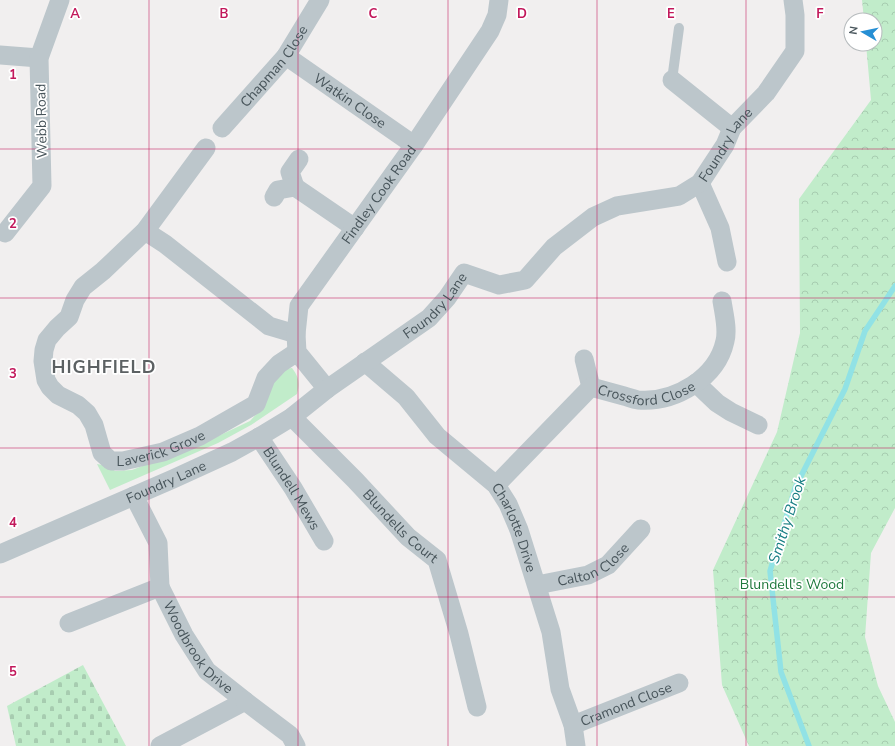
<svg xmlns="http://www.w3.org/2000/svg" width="895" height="746" font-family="'Nunito Sans',sans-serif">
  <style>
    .grass { fill: #c1ecca }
    .forest { fill: url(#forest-crowns) }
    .cemetery { fill: url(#cemetery-stones) }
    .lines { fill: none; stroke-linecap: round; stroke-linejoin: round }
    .stream { stroke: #91e2e5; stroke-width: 5.5 }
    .lane { stroke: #bcc6cb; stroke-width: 10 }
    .street { stroke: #bcc6cb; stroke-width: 19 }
    .grid { fill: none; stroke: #c2185b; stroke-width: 1; stroke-opacity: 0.55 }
    .labels { text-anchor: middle; stroke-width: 3.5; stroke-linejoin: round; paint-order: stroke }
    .street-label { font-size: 14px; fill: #48555b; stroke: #fff }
    .park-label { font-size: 14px; fill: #1e783c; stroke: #fff }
    .water-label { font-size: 15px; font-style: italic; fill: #167e83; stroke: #fff }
    .district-label { font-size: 18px; font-weight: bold; letter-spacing: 1px; fill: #5c6163; stroke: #fff }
    .grid-label { font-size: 13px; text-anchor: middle; font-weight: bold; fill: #c2185b; stroke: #fff; stroke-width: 3.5; stroke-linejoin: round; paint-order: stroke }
  </style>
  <defs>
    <pattern id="forest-crowns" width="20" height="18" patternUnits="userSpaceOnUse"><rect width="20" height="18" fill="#c1ecca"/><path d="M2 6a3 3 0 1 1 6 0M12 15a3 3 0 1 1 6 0" fill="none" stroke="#a7ccb0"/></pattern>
    <pattern id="cemetery-stones" width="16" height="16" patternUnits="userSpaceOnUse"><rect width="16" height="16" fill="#c1ecca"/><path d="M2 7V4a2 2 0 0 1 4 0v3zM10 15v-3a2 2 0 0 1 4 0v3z" fill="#a7ccb0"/></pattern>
  </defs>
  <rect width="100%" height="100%" fill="#f1efef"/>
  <path class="grass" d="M292 368C299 377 300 383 297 394L251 425 218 443 110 490 97 464 108 466 115 471 132 470 214 438 250 421 263 407 272 383 285 369Z"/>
  <path class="forest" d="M862 0H895V508L871 553 865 637 878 686 895 722V746H749L722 685 713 570 777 432 800 333 799 199 871 100 866 44H875V20H864Z"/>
  <path class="cemetery" d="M83 665 126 746H16L7 706Z"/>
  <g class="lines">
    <path class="stream" d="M809 746 781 672 770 571 795 488 845 389 865 331 895 286"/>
    <path class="lane" d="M672 80 679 28"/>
    <g class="street">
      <path d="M0 55 39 58"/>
      <path id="s1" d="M286 56 414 145"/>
      <path d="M672 80 732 128"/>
      <path id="s2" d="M222 128 286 56 320 0"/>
      <path id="s3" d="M206 148 145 231 103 271 83 287 75 300 69 317 57 328 47 340 44 350 43 361 46 380 50 387 58 395 78 405 87 413 94 425 102 453 111 461H123L163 452 200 436 256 404 266 378 279 364 297 352"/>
      <path d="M700 183 720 228 727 262"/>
      <path d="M295 187 290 172 299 159"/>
      <path d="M274 197 278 190 295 187 355 228"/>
      <path d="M145 231 165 244 269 326 296 334"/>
      <path d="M5 233 42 186 39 58 60 0"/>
      <path d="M584 359 591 387"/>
      <path id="s4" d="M365 362 406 397 437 436 496 485 508 504 519 530 551 632 560 689 573 725 576 746"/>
      <path d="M696 383 717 403 731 412 758 425"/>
      <path id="s5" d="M327 389 297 352 296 334 299 306 414 145 490 31 497 15 499 0"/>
      <path id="s6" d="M292 417 355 480 408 537 437 560 459 634 477 707"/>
      <path id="s7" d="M259 437 293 488 324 541"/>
      <path id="s8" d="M496 485 591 387C602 390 613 393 624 396 628 397 633 399 638 400 675 403 717 378 725 341 728 329 724 314 722 301"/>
      <path id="s9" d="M0 554 173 479 232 452 259 437 292 417 327 389 429 318 447 298 464 273 499 285 525 280 554 247 593 217 617 206 679 196 700 183 725 145 732 128 766 93 795 51V15L793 0"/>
      <path id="s10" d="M537 585 588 575 608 565 641 529"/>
      <path id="s11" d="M160 587 184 635 207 671 245 701 160 746"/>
      <path d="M69 623 160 587 158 543 134 496"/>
      <path d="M245 701 290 735 296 746"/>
      <path id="s12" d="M573 725 679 683"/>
    </g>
  </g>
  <path class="grid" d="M149 0V746M298 0V746M448 0V746M597 0V746M746 0V746M0 149H895M0 298H895M0 448H895M0 597H895"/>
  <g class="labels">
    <g class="street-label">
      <text dy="5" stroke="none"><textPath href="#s2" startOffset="81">Chapman Close</textPath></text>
      <text dy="5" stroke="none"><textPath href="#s1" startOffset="78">Watkin Close</textPath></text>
      <text transform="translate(41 121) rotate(-91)" y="5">Webb Road</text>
      <text dy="5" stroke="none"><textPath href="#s9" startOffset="866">Foundry Lane</textPath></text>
      <text dy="5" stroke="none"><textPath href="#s5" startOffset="231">Findley Cook Road</textPath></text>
      <text dy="5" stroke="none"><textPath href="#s9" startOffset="505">Foundry Lane</textPath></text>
      <text dy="5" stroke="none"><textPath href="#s8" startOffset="194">Crossford Close</textPath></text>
      <text dy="5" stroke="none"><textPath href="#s3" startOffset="453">Laverick Grove</textPath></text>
      <text dy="5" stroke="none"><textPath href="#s9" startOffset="181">Foundry Lane</textPath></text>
      <text dy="5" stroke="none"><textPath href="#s7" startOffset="61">Blundell Mews</textPath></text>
      <text dy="5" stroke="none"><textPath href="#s6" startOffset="154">Blundells Court</textPath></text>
      <text dy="5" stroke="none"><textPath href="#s4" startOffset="227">Charlotte Drive</textPath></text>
      <text dy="5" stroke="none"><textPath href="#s10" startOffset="61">Calton Close</textPath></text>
      <text dy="5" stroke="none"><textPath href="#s11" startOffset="72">Woodbrook Drive</textPath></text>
      <text dy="5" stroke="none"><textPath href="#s12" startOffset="57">Cramond Close</textPath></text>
    </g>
    <g class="park-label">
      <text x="792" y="589">Blundell's Wood</text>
    </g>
    <g class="water-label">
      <text transform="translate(787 520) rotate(-72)" y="5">Smithy Brook</text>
    </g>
    <g class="district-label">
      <text x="104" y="373">HIGHFIELD</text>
    </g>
  </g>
  <g class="grid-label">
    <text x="75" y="18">A</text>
    <text x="224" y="18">B</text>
    <text x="373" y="18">C</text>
    <text x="522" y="18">D</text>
    <text x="671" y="18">E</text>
    <text x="820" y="18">F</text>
    <text x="13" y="79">1</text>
    <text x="13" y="228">2</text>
    <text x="13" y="378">3</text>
    <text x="13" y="527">4</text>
    <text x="13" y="676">5</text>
  </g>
  <g transform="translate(863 32) rotate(279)"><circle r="19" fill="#ffffff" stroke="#b6bbbd"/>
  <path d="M0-3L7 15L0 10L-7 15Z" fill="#268fd4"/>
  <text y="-6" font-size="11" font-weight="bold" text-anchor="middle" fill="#48555b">N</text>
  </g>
</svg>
